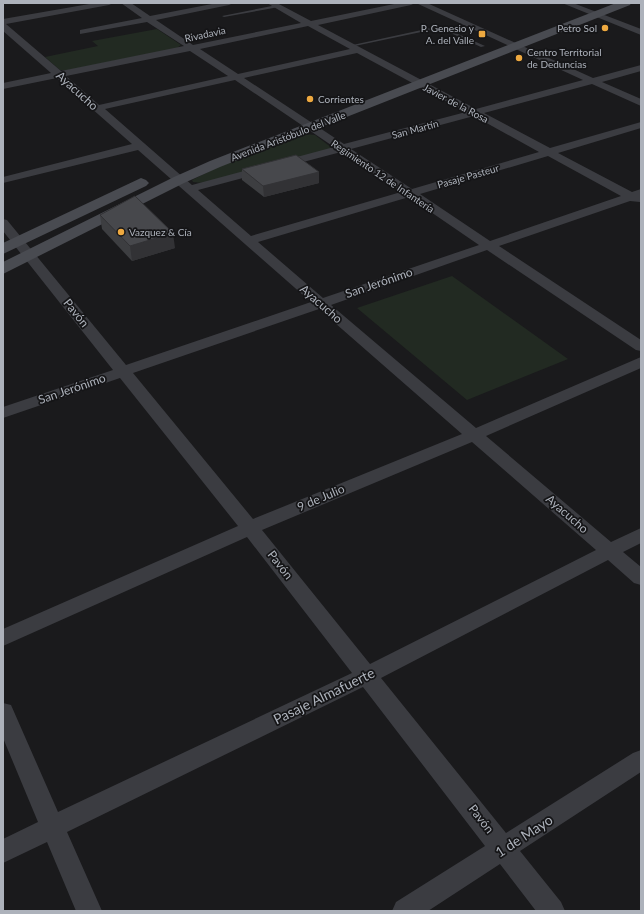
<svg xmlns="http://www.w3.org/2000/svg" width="644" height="914" font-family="Lato,sans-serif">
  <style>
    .green { fill: #222a22 }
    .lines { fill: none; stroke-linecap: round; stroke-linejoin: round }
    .lane { fill: #3b3c41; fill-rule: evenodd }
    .street { fill: #3b3c41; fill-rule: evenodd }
    .secondary { fill: #494b51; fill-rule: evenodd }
    .wall { fill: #3d3e41 }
    .shaded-wall { fill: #323235 }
    .building { fill: #47484c; stroke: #323235 }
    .poi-dot { fill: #eea940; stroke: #151517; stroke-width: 1.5 }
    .labels { text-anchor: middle; stroke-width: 3.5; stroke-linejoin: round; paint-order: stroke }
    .far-poi-label { font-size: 10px; fill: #adb2bb; stroke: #151517; text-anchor: start }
    .far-street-label { font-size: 10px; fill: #adb2bb; stroke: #151517 }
    .street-label { font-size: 12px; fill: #adb2bb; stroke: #151517 }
    .near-street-label { font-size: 14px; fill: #adb2bb; stroke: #151517 }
  </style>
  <rect width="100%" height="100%" fill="#1a1a1c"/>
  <path class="green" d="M157 29 181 45 177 48 69 70H60L45 57 98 46 92 41Z
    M304 134 315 135 332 148 329 150 203 183 193 182 192 180 220 166Z
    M452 276 568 359 467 400 357 308Z"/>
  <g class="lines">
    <path class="lane" d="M277 5 279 7 224 17 222 16Z
      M440 26 485 46 481 47 440 28 350 47 348 46Z"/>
    <path class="street" d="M95 3H113L109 5 6 24 61 71 184 46 147 22 80 34V30L142 18 121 3H131L150 16 217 3H233L229 5 156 20 193 45 301 23 267 3H277L311 21 399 3H415L411 5 318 25 476 109 583 80 416 3H427L593 78 641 65V71L602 82 641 99V106L592 84 484 113 550 148 641 122V128L558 153 632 192 641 189 640 202 630 201 499 246 641 340V351L636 350 487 250 331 305 476 428 641 357V368L486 436 611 542 641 528V543L623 552 641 567V585L634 583 608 560 381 678 506 833 633 753 641 750V772L520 851 561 902 565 911H536L500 864 428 911H392L396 902 485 846 363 687 67 832 102 911H76L47 842 3 863V839L38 822 3 738V703L11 705 58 812 352 673 247 537 3 646V629L238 526 120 378 3 418V407L113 370 3 231V219L7 220 126 365 311 302 138 150 3 183V177L132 144 57 78 3 89V83L51 73 3 31V19ZM308 26 350 49 238 74 200 49ZM190 51 228 76 99 105 66 76ZM357 53 466 112 344 144 244 78ZM235 80 334 147 192 185 105 109ZM474 116 539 152 412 189 351 149ZM341 152 401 192 251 236 198 190ZM548 156 621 196 490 241 420 194ZM409 197 479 245 323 298 258 242ZM319 309 462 434 253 519 133 373ZM472 442 596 550 370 664 262 530Z
      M562 3H573L641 29V35Z"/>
    <path class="secondary" d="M616 3H631L630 5 220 167 184 183 3 274V262L174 177 210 161Z
      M141 178 146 180 149 183 146 186 3 254V243Z"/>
  </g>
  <path class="wall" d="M242 169 319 172V183L264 197 242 180Z
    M100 215 175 248 132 261 102 229Z"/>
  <path class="shaded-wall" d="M319 172V183L264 197 263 186Z
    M173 233 175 248 132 261 130 246Z"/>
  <path class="building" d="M296 155 319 172 263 186 242 169Z
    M135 196 173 233 130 246 100 215Z"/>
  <g class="poi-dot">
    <circle cx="605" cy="28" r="4"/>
    <rect x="478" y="30" width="8" height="8" rx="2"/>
    <circle cx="519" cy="58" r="4"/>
    <circle cx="310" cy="99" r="4"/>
    <circle cx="121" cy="232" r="4"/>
  </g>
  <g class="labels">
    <g class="far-poi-label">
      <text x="474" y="32" text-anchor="end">P. Genesio y<tspan x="474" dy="12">A. del Valle</tspan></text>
      <text x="597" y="32" text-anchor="end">Petro Sol</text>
      <text x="527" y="56">Centro Territorial<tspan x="527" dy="12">de Deduncias</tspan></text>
      <text x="318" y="103">Corrientes</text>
      <text x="129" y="236">Vazquez &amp; Cía</text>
    </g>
    <g class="far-street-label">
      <text transform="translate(205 34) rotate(-12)" y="4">Rivadavia</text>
      <text transform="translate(456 103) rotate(28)" y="4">Javier de la Rosa</text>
      <text transform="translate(415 129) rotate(-15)" y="4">San Martín</text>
      <text transform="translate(288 136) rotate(-21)" y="4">Avenida Aristóbulo del Valle</text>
      <text transform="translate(383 176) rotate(34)" y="4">Regimiento 12 de Infantería</text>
      <text transform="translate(468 176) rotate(-16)" y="4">Pasaje Pasteur</text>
    </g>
    <g class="street-label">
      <text transform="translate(77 91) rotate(42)" y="4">Ayacucho</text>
      <text transform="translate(379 283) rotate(-19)" y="4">San Jerónimo</text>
      <text transform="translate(321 304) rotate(41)" y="4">Ayacucho</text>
      <text transform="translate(76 313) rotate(51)" y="4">Pavón</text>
      <text transform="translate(72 389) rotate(-19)" y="4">San Jerónimo</text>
      <text transform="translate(321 498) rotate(-23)" y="4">9 de Julio</text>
      <text transform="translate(567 514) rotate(41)" y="4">Ayacucho</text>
      <text transform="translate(280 565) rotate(52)" y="4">Pavón</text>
      <text transform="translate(481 819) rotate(52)" y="4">Pavón</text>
    </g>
    <g class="near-street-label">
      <text transform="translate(324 696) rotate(-26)" y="5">Pasaje Almafuerte</text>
      <text transform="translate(524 836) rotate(-33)" y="5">1 de Mayo</text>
    </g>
  </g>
  <rect width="644" height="914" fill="none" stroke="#adb2bb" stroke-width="8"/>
</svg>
